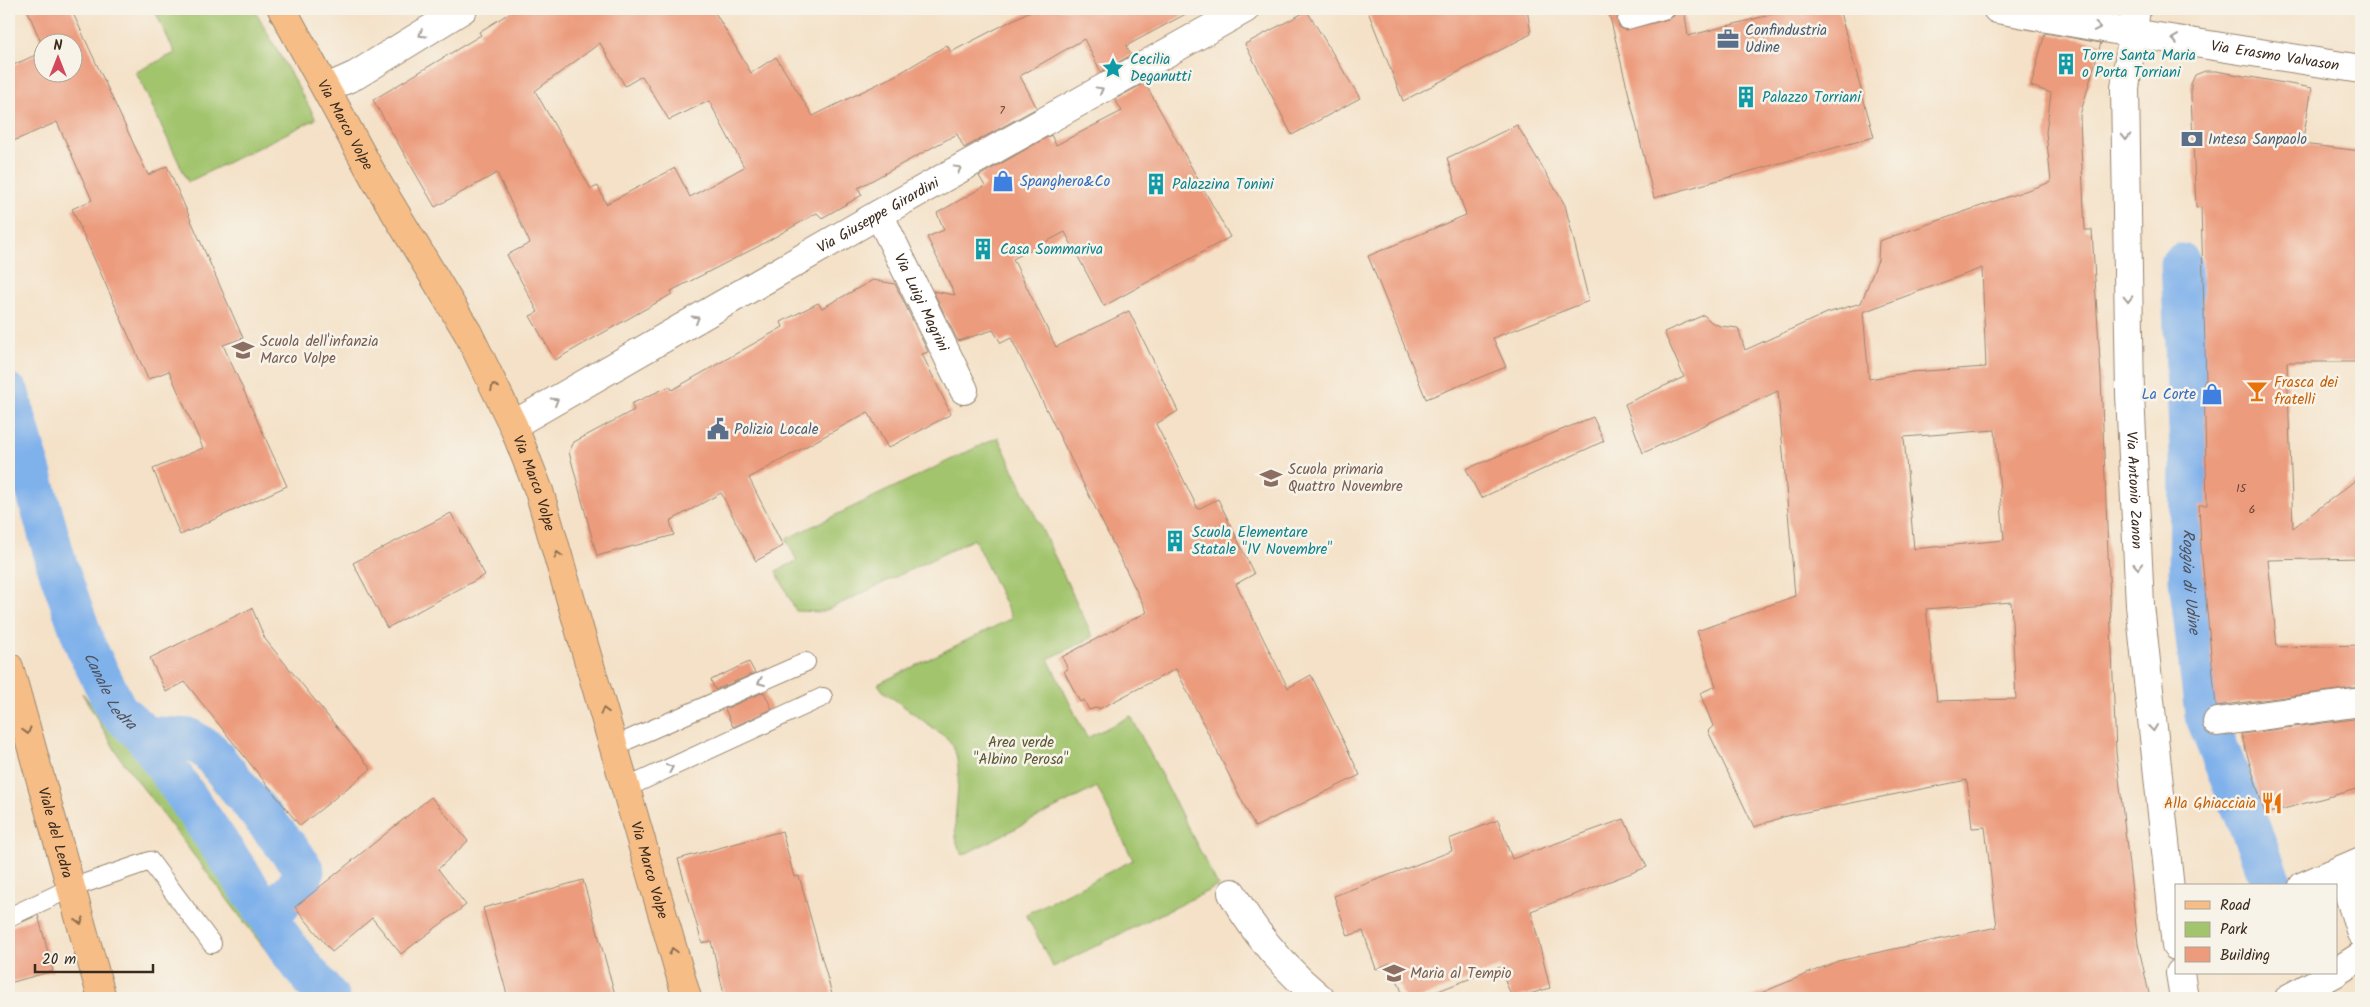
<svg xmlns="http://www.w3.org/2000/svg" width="2370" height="1007" font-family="Kalam,sans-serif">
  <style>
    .green { fill: #a2c46d; stroke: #6e7746 }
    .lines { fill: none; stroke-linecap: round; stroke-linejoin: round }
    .canal { stroke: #7fb1eb; stroke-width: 41 }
    .building { fill: #ec9b7d; fill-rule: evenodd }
    .lane-casing { stroke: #988672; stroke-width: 20 }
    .street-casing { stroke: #988672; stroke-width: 30 }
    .primary-casing { stroke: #988672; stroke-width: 30 }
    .lane { stroke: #fff; stroke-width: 18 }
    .street { stroke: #fff; stroke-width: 28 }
    .primary { stroke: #f6be86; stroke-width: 28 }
    .oneway { stroke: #a79f9a }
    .oneway2 { stroke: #8f6d4d }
    .labels { text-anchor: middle; stroke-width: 5; stroke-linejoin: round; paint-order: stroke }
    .number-label { font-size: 12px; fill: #674636 }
    .service-label { font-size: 15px; fill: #4e5e75; stroke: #f7f3e8; text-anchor: start }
    .culture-label { font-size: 15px; fill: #0d838f; stroke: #f7f3e8; text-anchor: start }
    .street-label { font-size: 15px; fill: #3b2a1e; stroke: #f7f3e8 }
    .shop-label { font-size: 15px; fill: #366cbe; stroke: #f7f3e8; text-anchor: start }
    .education-label { font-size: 15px; fill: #785e54; stroke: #f7f3e8; text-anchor: start }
    .food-label { font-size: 15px; fill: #c56008; stroke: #f7f3e8; text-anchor: start }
    .park-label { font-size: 15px; fill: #5a5836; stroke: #f7f3e8 }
    .water-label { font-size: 16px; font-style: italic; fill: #4f525c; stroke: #f7f3e8 }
  </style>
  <rect width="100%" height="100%" fill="#f7f3e8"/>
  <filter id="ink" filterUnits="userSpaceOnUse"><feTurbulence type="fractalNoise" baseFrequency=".02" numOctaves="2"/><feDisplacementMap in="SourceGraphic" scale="10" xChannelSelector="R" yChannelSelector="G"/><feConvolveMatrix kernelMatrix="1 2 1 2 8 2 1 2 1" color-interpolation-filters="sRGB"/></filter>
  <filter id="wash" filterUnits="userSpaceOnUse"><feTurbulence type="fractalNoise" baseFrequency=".0096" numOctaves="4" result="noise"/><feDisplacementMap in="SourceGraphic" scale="20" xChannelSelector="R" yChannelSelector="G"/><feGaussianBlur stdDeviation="1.12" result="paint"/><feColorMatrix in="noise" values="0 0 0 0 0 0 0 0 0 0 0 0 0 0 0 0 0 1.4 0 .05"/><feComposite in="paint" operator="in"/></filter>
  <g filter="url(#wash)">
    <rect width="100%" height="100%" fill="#f4e1c7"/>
    <path class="green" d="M154 9H254L316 119 188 182 136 72 175 53Z
      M998 437 1093 637 1048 659 1087 738 1131 716 1218 886 1053 967 1026 914 1133 860 1097 787 963 855C942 830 973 767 948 739L883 691 878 684 1012 618 974 539 823 612 796 611 776 571 797 561 786 539Z
      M82 693 165 791 262 921 325 998H302L120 758Z"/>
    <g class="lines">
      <g class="canal">
        <path id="s1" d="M2181 264 2190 451 2189 579 2205 715 2273 886"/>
        <path id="s2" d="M9 394 57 565 86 647 117 710 145 736 190 739 209 751 295 857 304 871 301 882 272 912C271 934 314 980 329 998"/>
        <path d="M145 736 272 921"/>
      </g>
    </g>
    <g id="blocks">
      <path class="building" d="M27 9H71L148 175 167 166 243 338 223 345 287 486 180 535 153 469 203 448 169 371 148 379 72 209 92 200 57 122 9 143V67L42 52V72H72V42H42V45Z
        M516 9H713L751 73 776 57 813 116 900 73 947 45 951 52 1034 9H1195L1126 46 1131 55 1101 72 1084 39 1020 76 1037 108 964 148 957 134 858 188 862 195 822 218 817 213 757 247 671 291 672 294 656 303 555 360 530 316 538 312 507 255 530 243 497 173 435 207 373 100 481 35 479 32ZM600 43 625 86 642 76 669 120 709 101 744 167 690 197 675 168 606 204 598 186 591 189 535 91Z
        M1367 9H1527L1531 34 1403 101Z
        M1608 9H1628L1620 12 1617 18 1619 27 1625 30 1669 19 1674 16 1676 9H1684L1688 36 1793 9H1839L1874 137 1654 198Z
        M1307 11 1360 98 1292 135 1245 44Z
        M2045 33 2101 43 2080 115 2081 145 2085 230H2092L2101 378 2116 752 2138 944 2150 998H1749L1838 961 1997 927 1985 827 1972 828 1967 780 1786 816 1754 827 1708 731 1713 726 1700 693 1716 686 1697 631 1795 596 1778 391 1643 453 1625 404 1684 377 1664 332 1704 315 1711 322 1720 326 1738 328 1745 350 1827 313 1861 303 1878 260 1879 241 2051 182 2046 132 2051 93 2031 86ZM1982 268 1986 367 1912 372 1869 379 1863 312ZM1995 430 2004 540 1914 549 1904 437ZM2011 602 2016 699 1937 701 1926 609Z
        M2205 71H2216L2312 88 2302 144 2361 151V362H2287L2293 528 2361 476V558L2268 560 2277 647 2361 645V687L2216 706 2201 548 2199 505H2207L2204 381H2206L2201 207 2196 208 2191 96V84L2195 75Z
        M1145 83 1230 237 1104 306 1065 232 1013 259 1056 347 1129 311 1178 411 1156 424 1198 509 1218 499 1254 574 1236 584 1288 688 1311 675 1360 775 1255 827 1176 669 1099 709 1098 707 1089 710 1084 700 1080 702 1064 671 1068 669 1062 657 1147 612 1011 338 1001 343 993 330 958 341 933 291 955 295 927 237 944 230 937 213 985 186 979 176 1051 135 1056 145 1122 111 1115 99Z
        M1517 125 1565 205 1589 301 1493 338 1506 367 1426 399 1368 256 1466 215 1447 158Z
        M873 280 895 284 928 352 922 354 951 414 888 448 868 412 749 478 783 546 756 561 721 493 670 521 674 535 597 556 569 452 574 442 634 410 631 404 670 386 672 390 783 327 781 322 818 303 822 308Z
        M1593 417 1604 441 1481 498 1466 469Z
        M451 513 485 575 387 628 353 563Z
        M252 608 265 639 371 769 300 826 185 682 166 692 150 658Z
        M749 662 755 673 715 690 711 680Z
        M764 692 772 709 733 727 725 709Z
        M2361 718V788L2265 814 2241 734Z
        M431 797 468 841 438 869 466 905 401 954 372 918 332 952 295 907Z
        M1624 819 1647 867 1531 911 1550 988 1516 998H1512L1500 967 1420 998H1404L1391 963 1376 969 1363 931 1348 936 1334 896 1452 851 1449 839 1498 820 1512 859Z
        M782 831 794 877 799 876 833 998H725L711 941 702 943 678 859Z
        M583 880 616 998H508L483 908Z
        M38 915 53 971 9 983V928Z"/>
    </g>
  </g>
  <g filter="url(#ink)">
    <use href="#blocks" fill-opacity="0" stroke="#988672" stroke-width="1"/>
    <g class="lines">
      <g class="lane-casing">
        <path id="lane" d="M1627 20 1666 9
          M614 746 806 662
          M626 788 823 697
          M9 917 71 888 150 861 212 944"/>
      </g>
      <g class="street-casing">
        <g id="street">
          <path id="s3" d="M1997 9 2132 33 2361 69"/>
          <path id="s4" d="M2136 9 2125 88 2130 394 2140 605 2176 946"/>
          <path d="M327 88 356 75 463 9"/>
          <path id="s5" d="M879 214 964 390"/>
          <path id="s6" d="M513 425 879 214 1245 9"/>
          <path d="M2217 722 2361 702"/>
          <path d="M2341 870 2361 933"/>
          <path d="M2303 886 2361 861"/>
          <path d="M1232 893C1254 933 1284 968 1320 998"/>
          <path d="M2336 972 2361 956"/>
          <path d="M2180 973 2184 998"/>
          <path d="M2289 998 2335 973"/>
        </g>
      </g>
      <g class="primary-casing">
        <g id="primary">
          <path id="s7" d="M282 9 375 179 468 333 513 425 539 491 687 998"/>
          <path id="s8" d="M9 667 102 998"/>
        </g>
      </g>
      <use href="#lane" class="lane"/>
      <use href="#street" class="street"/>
      <use href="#primary" class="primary"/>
    </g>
    <defs><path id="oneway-chevron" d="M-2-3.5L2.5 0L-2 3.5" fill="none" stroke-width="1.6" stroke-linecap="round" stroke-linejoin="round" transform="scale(1.25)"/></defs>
    <g class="oneway">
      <use href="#oneway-chevron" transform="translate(2097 27) rotate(10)"/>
      <use href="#oneway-chevron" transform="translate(422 34) rotate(148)"/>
      <use href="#oneway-chevron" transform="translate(2175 39) rotate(-172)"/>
      <use href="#oneway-chevron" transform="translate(1100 90) rotate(-29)"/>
      <use href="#oneway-chevron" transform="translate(2126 137) rotate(89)"/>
      <use href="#oneway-chevron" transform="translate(958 169) rotate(-29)"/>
      <use href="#oneway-chevron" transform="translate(2128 299) rotate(89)"/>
      <use href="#oneway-chevron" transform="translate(696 319) rotate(-30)"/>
      <use href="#oneway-chevron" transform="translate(555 401) rotate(-30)"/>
      <use href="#oneway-chevron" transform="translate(2138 566) rotate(87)"/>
      <use href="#oneway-chevron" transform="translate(761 682) rotate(157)"/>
      <use href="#oneway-chevron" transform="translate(2153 728) rotate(84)"/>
      <use href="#oneway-chevron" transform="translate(670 768) rotate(-24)"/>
    </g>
    <g class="oneway2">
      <use href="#oneway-chevron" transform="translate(494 387) rotate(-116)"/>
      <use href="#oneway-chevron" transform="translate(558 555) rotate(-106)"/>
      <use href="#oneway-chevron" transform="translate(604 711) rotate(-106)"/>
      <use href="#oneway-chevron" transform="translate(27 731) rotate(74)"/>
      <use href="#oneway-chevron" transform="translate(80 921) rotate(74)"/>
      <use href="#oneway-chevron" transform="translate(673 951) rotate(-106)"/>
    </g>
  </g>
  <defs>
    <g id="office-bare" transform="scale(1.725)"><path d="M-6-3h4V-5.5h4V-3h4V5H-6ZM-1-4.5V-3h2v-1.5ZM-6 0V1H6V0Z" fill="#5c6f8a" stroke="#f7f3e8" stroke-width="2.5" paint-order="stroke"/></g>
    <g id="building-bare" transform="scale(1.725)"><path d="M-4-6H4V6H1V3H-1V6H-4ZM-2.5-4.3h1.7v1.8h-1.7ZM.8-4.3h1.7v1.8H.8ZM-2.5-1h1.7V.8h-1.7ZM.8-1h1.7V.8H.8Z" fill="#0f9aa8" stroke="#f7f3e8" stroke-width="2.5" paint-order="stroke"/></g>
    <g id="sight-bare" transform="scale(1.725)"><path d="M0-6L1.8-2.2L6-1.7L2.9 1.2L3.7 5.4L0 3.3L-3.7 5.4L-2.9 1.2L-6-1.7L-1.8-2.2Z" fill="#0f9aa8" stroke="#f7f3e8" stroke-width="2.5" paint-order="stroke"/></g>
    <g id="bank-bare" transform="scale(1.725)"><path d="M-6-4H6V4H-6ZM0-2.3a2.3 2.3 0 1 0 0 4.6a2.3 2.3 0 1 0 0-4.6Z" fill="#5c6f8a" stroke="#f7f3e8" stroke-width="2.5" paint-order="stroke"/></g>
    <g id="shop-bare" transform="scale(1.725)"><path d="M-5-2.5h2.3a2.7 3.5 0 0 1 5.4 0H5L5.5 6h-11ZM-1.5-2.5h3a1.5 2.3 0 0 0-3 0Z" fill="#3f7fe0" stroke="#f7f3e8" stroke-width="2.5" paint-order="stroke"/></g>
    <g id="school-bare" transform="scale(1.725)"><path d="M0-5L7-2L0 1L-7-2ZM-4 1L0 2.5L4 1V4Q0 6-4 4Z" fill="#8d6e63" stroke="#f7f3e8" stroke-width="2.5" paint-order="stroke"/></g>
    <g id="bar-bare" transform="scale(1.725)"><path d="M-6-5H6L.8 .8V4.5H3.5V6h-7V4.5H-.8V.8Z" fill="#e8710a" stroke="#f7f3e8" stroke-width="2.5" paint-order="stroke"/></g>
    <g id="civic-bare" transform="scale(1.725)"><path d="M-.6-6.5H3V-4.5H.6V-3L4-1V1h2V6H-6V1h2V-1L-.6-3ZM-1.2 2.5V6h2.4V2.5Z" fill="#5c6f8a" stroke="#f7f3e8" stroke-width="2.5" paint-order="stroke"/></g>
    <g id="restaurant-bare" transform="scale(1.725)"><path d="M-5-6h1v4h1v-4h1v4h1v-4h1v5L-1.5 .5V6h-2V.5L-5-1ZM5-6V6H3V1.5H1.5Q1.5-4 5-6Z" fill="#e8710a" stroke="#f7f3e8" stroke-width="2.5" paint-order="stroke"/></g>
  </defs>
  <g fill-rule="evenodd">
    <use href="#office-bare" x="1728" y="39"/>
    <use href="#building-bare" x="2066" y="64"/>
    <use href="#sight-bare" x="1113" y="68"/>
    <use href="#building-bare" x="1746" y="97"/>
    <use href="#bank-bare" x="2192" y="139"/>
    <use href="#shop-bare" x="1003" y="181"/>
    <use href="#building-bare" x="1156" y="184"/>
    <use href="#building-bare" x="983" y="249"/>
    <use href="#school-bare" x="243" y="350"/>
    <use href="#bar-bare" x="2257" y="391"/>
    <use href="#shop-bare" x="2212" y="394"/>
    <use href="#civic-bare" x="718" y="429"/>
    <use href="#school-bare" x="1271" y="478"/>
    <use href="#building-bare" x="1175" y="541"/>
    <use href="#restaurant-bare" x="2272" y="803"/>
    <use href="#school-bare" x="1394" y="973"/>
  </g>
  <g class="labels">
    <g class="number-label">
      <text x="1002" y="114">7</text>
      <text x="2241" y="492">15</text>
      <text x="2252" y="513">6</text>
    </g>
    <g class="service-label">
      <text x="1745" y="35">Confindustria<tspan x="1745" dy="17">Udine</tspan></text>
      <text x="2208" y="144">Intesa Sanpaolo</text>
      <text x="734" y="434">Polizia Locale</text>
    </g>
    <g class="culture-label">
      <text x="2082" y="60">Torre Santa Maria<tspan x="2082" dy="17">o Porta Torriani</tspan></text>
      <text x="1130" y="64">Cecilia<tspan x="1130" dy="17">Deganutti</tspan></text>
      <text x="1762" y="102">Palazzo Torriani</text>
      <text x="1172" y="189">Palazzina Tonini</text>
      <text x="1000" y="254">Casa Sommariva</text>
      <text x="1192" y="537">Scuola Elementare<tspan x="1192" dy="17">Statale "IV Novembre"</tspan></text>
    </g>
    <g class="street-label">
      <text dy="5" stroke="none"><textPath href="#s3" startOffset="282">Via Erasmo Valvason</textPath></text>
      <text dy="5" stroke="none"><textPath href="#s7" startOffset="132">Via Marco Volpe</textPath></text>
      <text dy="5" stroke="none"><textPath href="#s6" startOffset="421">Via Giuseppe Girardini</textPath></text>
      <text dy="5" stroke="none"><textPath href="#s5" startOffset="98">Via Luigi Magrini</textPath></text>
      <text dy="5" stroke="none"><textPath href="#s7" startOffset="538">Via Marco Volpe</textPath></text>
      <text dy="5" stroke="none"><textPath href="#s4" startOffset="482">Via Antonio Zanon</textPath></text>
      <text dy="5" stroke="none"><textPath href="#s8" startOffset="172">Viale del Ledra</textPath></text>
      <text dy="5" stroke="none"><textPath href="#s7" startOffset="942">Via Marco Volpe</textPath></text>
    </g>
    <g class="shop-label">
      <text x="1020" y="186">Spanghero&amp;Co</text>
      <text x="2196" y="399" text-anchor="end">La Corte</text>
    </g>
    <g class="education-label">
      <text x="260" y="346">Scuola dell'infanzia<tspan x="260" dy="17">Marco Volpe</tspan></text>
      <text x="1288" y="474">Scuola primaria<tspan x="1288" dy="17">Quattro Novembre</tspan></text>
      <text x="1410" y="978">Maria al Tempio</text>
    </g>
    <g class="food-label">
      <text x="2274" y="387">Frasca dei<tspan x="2274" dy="17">fratelli</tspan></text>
      <text x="2256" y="808" text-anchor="end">Alla Ghiacciaia</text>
    </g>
    <g class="park-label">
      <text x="1021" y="747">Area verde<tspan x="1021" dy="17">"Albino Perosa"</tspan></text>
    </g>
    <g class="water-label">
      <text dy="6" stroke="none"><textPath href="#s1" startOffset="318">Roggia di Udine</textPath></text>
      <text dy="6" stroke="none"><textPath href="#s2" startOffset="315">Canale Ledra</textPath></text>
    </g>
  </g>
  <rect width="2370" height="1007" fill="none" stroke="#f7f3e8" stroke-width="30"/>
  <rect x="2175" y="884" width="162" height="90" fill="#f7f3e8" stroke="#aca397"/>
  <rect x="2185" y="901" width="25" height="8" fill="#f6be86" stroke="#aca397"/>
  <text x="2220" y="910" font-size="15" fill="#3b2a1e">Road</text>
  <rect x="2185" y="922" width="25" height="15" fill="#a2c46d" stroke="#aca397"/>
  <text x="2220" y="934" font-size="15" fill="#3b2a1e">Park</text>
  <rect x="2185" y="947" width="25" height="15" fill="#ec9b7d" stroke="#aca397"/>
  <text x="2220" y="960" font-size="15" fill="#3b2a1e">Building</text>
  <g transform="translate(58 58)"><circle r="24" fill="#f7f3e8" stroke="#aca397"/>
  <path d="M0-4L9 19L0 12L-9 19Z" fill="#d1495b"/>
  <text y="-8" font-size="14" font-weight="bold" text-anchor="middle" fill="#3b2a1e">N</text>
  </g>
  <path d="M35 964v8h118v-8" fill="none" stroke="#3b2a1e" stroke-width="2.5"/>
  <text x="42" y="964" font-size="15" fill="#3b2a1e" stroke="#f7f3e8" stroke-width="4" paint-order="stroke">20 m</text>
</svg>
